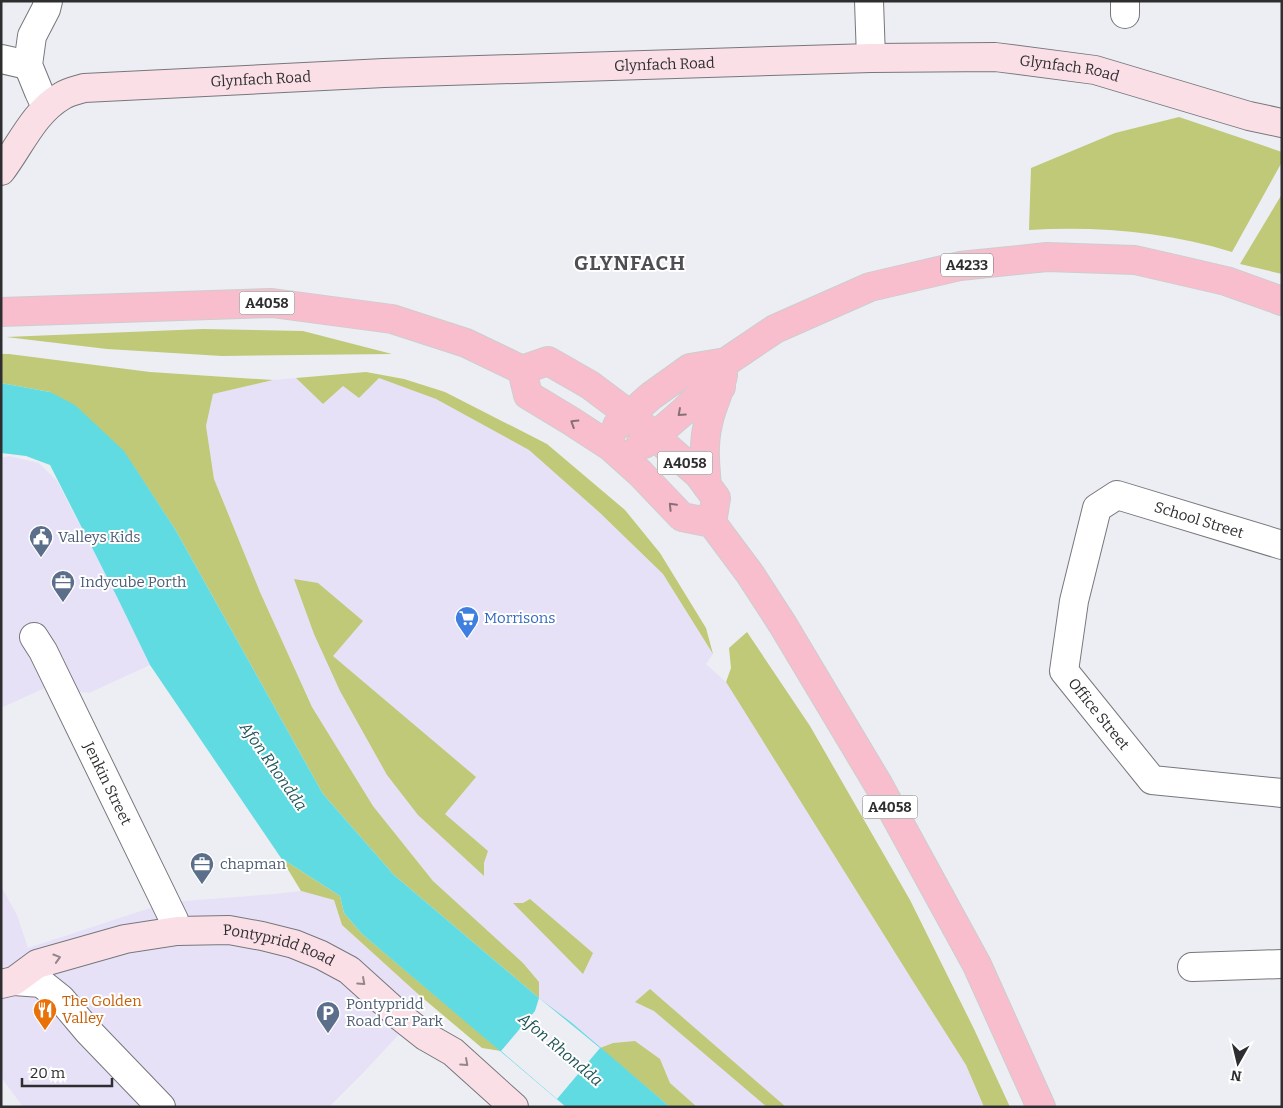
<svg xmlns="http://www.w3.org/2000/svg" width="1283" height="1108" font-family="Bitter,serif">
  <style>
    .commercial { fill: #e7e1f7 }
    .green { fill: #bfc978 }
    .water { fill: #61dbe2 }
    .pier { fill: #edeef3 }
    .lines { fill: none; stroke-linecap: round; stroke-linejoin: round }
    .street-casing { stroke: #76777b; stroke-width: 30 }
    .secondary-casing { stroke: #76777b; stroke-width: 30 }
    .primary-casing { stroke: #cdcdcd; stroke-width: 30 }
    .street { stroke: #fff; stroke-width: 28 }
    .secondary { stroke: #fbdfe6; stroke-width: 28 }
    .primary { stroke: #f8bece; stroke-width: 28 }
    .oneway { stroke: #896f77 }
    .oneway2 { stroke: #94868b }
    .labels { text-anchor: middle; stroke-width: 4; stroke-linejoin: round; paint-order: stroke }
    .shield { fill: #fff; stroke: #6d6d6e; stroke-width: 1 }
    .shield-label { font-size: 14px; font-weight: bold; fill: #2e2e30 }
    .street-label { font-size: 15px; fill: #2e2e30; stroke: #fff }
    .service-label { font-size: 15px; fill: #4e5e75; stroke: #fff; text-anchor: start }
    .shop-label { font-size: 15px; fill: #366cbe; stroke: #fff; text-anchor: start }
    .food-label { font-size: 15px; fill: #c56008; stroke: #fff; text-anchor: start }
    .water-label { font-size: 16px; font-style: italic; fill: #205558; stroke: #fff }
    .district-label { font-size: 20px; font-weight: bold; letter-spacing: 1px; fill: #4e4f53; stroke: #fff }
  </style>
  <rect width="100%" height="100%" fill="#edeef3"/>
  <path class="commercial" d="M378 377 436 399 529 450 599 512 663 574 713 654 706 664 726 682 914 983 966 1065 984 1107H697L670 1083 660 1059 613 1043 600 1048 539 998V982L433 881 373 806 312 707 260 592 214 479 206 426 213 394 273 380 296 378 323 404 343 386 359 398Z
    M9 456 39 463 57 481 117 597 150 665 89 693 45 688 1 708V458Z
    M1 886 17 915 28 948 147 909 184 901 274 894 301 891 334 900 342 925 418 994 415 1017 364 1072 331 1105 333 1107H23L1 1077Z"/>
  <path class="green" d="M1179 117 1282 152V162L1232 252C1167 232 1097 226 1029 230L1031 168 1115 133Z
    M1282 194V274L1240 264Z
    M203 329 303 331 392 354 222 356 107 349 6 337Z
    M1 354H9L150 372 273 380 213 394 206 426 214 479 260 592 312 707 373 806 433 881 523 963 539 982V998L394 875 323 794 175 529 124 452 50 392 1 383Z
    M366 372 404 379 445 392 547 444 625 510 660 553 706 628 713 654 663 574 599 512 529 450 436 399 379 378 359 398 343 386 323 404 296 378Z
    M294 579 318 583 363 621 333 656 476 777 445 814 488 851 484 863V876L418 815 387 775 340 691 314 634Z
    M747 632 810 726 910 900 974 1029 1010 1107H984L966 1065 914 983 726 682 731 668 729 648Z
    M281 858 340 896 344 913 362 934 501 1051 482 1048 418 994 342 925 334 900 301 891Z
    M530 899 593 953 583 974 513 903H523Z
    M650 989 786 1107H767L654 1011 635 1002Z
    M635 1041 660 1059 670 1083 697 1107H670L600 1048 613 1043Z"/>
  <path class="water" d="M1 383 50 392 75 405 124 451 175 529 323 794 394 875 539 998 572 1023 670 1107H566L362 934 344 913 340 896 281 858 150 665 117 597 50 465 26 456 1 453Z"/>
  <path class="pier" d="M539 998 600 1048 557 1099 501 1051 535 1011Z"/>
  <g class="lines">
    <g class="street-casing">
      <g id="street">
        <path d="M869 1 871 58"/>
        <path d="M1125 1V14"/>
        <path d="M1 59 28 65"/>
        <path d="M46 107 39 92 28 65 32 36 46 9 48 1"/>
        <path id="s1" d="M1282 545 1117 495 1097 508 1074 601 1064 671 1152 780 1282 793"/>
        <path id="s2" d="M34 637 43 651 174 920 177 931"/>
        <path d="M1192 967 1282 964"/>
        <path d="M14 981 41 983 61 999 88 1031 161 1107"/>
      </g>
    </g>
    <g class="secondary-casing">
      <g id="secondary">
        <path id="s3" d="M1 171C20 146 34 112 62 96 68 92 77 90 84 88L384 73 871 58 995 57 1095 70 1249 116 1282 123"/>
        <path id="s4" d="M1 984 14 981 37 964 125 939 177 931 229 930 262 936 294 944 321 955 349 970 401 1017 425 1036 453 1052 514 1107"/>
      </g>
    </g>
    <g class="primary-casing">
      <path id="primary" d="M1 312 272 303 392 319 466 343 522 370 548 361 590 385 630 415 699 475 716 498 712 523
        M522 370 528 395 571 421 611 447 640 473 682 517 712 523 750 574 783 625 878 784 977 965 1041 1107
        M617 426 651 396 690 368 726 362 775 329 870 287 960 266 1047 257 1135 260 1226 281 1282 301
        M640 445 644 444 655 436 684 411 701 394 721 387
        M707 486C705 465 703 444 708 424 711 407 720 392 723 375"/>
    </g>
    <use href="#street" class="street"/>
    <use href="#secondary" class="secondary"/>
    <use href="#primary" class="primary"/>
  </g>
  <defs><path id="oneway-chevron" d="M-2-3.5L2.5 0L-2 3.5" fill="none" stroke-width="1.6" stroke-linecap="round" stroke-linejoin="round" transform="scale(1.25)"/></defs>
  <g class="oneway">
    <use href="#oneway-chevron" transform="translate(681 413) rotate(138)"/>
    <use href="#oneway-chevron" transform="translate(574 423) rotate(-148)"/>
    <use href="#oneway-chevron" transform="translate(672 506) rotate(-134)"/>
  </g>
  <g class="oneway2">
    <use href="#oneway-chevron" transform="translate(57 958) rotate(-17)"/>
    <use href="#oneway-chevron" transform="translate(362 982) rotate(42)"/>
    <use href="#oneway-chevron" transform="translate(465 1063) rotate(42)"/>
  </g>
  <defs>
    <g id="civic-pin" transform="scale(1.25)"><path d="M0 17L-7.5 6A9.5 9.5 0 1 1 7.5 6Z" fill="#5c6f8a" stroke="#fff"/><path d="M-.6-6.5H3V-4.5H.6V-3L4-1V1h2V6H-6V1h2V-1L-.6-3ZM-1.2 2.5V6h2.4V2.5Z" fill="#fff"/></g>
    <g id="office-pin" transform="scale(1.25)"><path d="M0 17L-7.5 6A9.5 9.5 0 1 1 7.5 6Z" fill="#5c6f8a" stroke="#fff"/><path d="M-6-3h4V-5.5h4V-3h4V5H-6ZM-1-4.5V-3h2v-1.5ZM-6 0V1H6V0Z" fill="#fff"/></g>
    <g id="supermarket-pin" transform="scale(1.25)"><path d="M0 17L-7.5 6A9.5 9.5 0 1 1 7.5 6Z" fill="#3f7fe0" stroke="#fff"/><path d="M-6-5.5h2.5l.6 2H6L4.5 2H-2.5L-4.4-4H-6ZM-1.5 3.2a1.3 1.3 0 1 0 .1 0ZM3 3.2a1.3 1.3 0 1 0 .1 0Z" fill="#fff"/></g>
    <g id="restaurant-pin" transform="scale(1.25)"><path d="M0 17L-7.5 6A9.5 9.5 0 1 1 7.5 6Z" fill="#e8710a" stroke="#fff"/><path d="M-5-6h1v4h1v-4h1v4h1v-4h1v5L-1.5 .5V6h-2V.5L-5-1ZM5-6V6H3V1.5H1.5Q1.5-4 5-6Z" fill="#fff"/></g>
    <g id="parking-pin" transform="scale(1.25)"><path d="M0 17L-7.5 6A9.5 9.5 0 1 1 7.5 6Z" fill="#5c6f8a" stroke="#fff"/><path d="M-3.5-5.5H1a3.5 3.5 0 0 1 0 7H-1V5.5H-3.5ZM-1-3.4V-.6H.8a1.4 1.4 0 0 0 0-2.8Z" fill="#fff"/></g>
  </defs>
  <g fill-rule="evenodd">
    <use href="#civic-pin" x="41" y="537"/>
    <use href="#office-pin" x="63" y="582"/>
    <use href="#supermarket-pin" x="467" y="618"/>
    <use href="#office-pin" x="202" y="864"/>
    <use href="#restaurant-pin" x="45" y="1010"/>
    <use href="#parking-pin" x="328" y="1013"/>
  </g>
  <g class="labels">
    <g class="shield">
      <rect x="941" y="253.5" width="52" height="23" rx="4"/>
      <rect x="239.5" y="291.5" width="55" height="23" rx="4"/>
      <rect x="657.5" y="451.5" width="55" height="23" rx="4"/>
      <rect x="862.5" y="795.5" width="55" height="23" rx="4"/>
    </g>
    <g class="shield-label">
      <text x="967" y="270">A4233</text>
      <text x="267" y="308">A4058</text>
      <text x="685" y="468">A4058</text>
      <text x="890" y="812">A4058</text>
    </g>
    <g class="street-label">
      <text dy="5" stroke="none"><textPath href="#s3" startOffset="702">Glynfach Road</textPath></text>
      <text dy="5" stroke="none"><textPath href="#s3" startOffset="1108">Glynfach Road</textPath></text>
      <text dy="5" stroke="none"><textPath href="#s3" startOffset="298">Glynfach Road</textPath></text>
      <text transform="translate(1199 520) rotate(17)" y="5">School Street</text>
      <text dy="5" stroke="none"><textPath href="#s1" startOffset="418">Office Street</textPath></text>
      <text dy="5" stroke="none"><textPath href="#s2" startOffset="164">Jenkin Street</textPath></text>
      <text dy="5" stroke="none"><textPath href="#s4" startOffset="290">Pontypridd Road</textPath></text>
    </g>
    <g class="service-label">
      <text x="58" y="542">Valleys Kids</text>
      <text x="80" y="587">Indycube Porth</text>
      <text x="220" y="869">chapman</text>
      <text x="346" y="1009">Pontypridd<tspan x="346" dy="17">Road Car Park</tspan></text>
    </g>
    <g class="shop-label">
      <text x="484" y="623">Morrisons</text>
    </g>
    <g class="food-label">
      <text x="62" y="1006">The Golden<tspan x="62" dy="17">Valley</tspan></text>
    </g>
    <g class="water-label">
      <text transform="translate(274 766) rotate(55)" y="6">Afon Rhondda</text>
      <text transform="translate(561 1049) rotate(40)" y="6">Afon Rhondda</text>
    </g>
    <g class="district-label">
      <text x="630" y="270">GLYNFACH</text>
    </g>
  </g>
  <rect width="1283" height="1108" fill="none" stroke="#2e2e30" stroke-width="5"/>
  <g transform="translate(1238 1063) rotate(188)" stroke="#ffffff" stroke-width="4" paint-order="stroke">
  <path d="M0-4L9 19L0 12L-9 19Z" fill="#2e2e30"/>
  <text y="-8" font-size="14" font-weight="bold" text-anchor="middle" fill="#2e2e30">N</text>
  </g>
  <path d="M22 1078v8h90v-8" fill="none" stroke="#2e2e30" stroke-width="2.5"/>
  <text x="30" y="1078" font-size="15" fill="#2e2e30" stroke="#ffffff" stroke-width="4" paint-order="stroke">20 m</text>
</svg>
